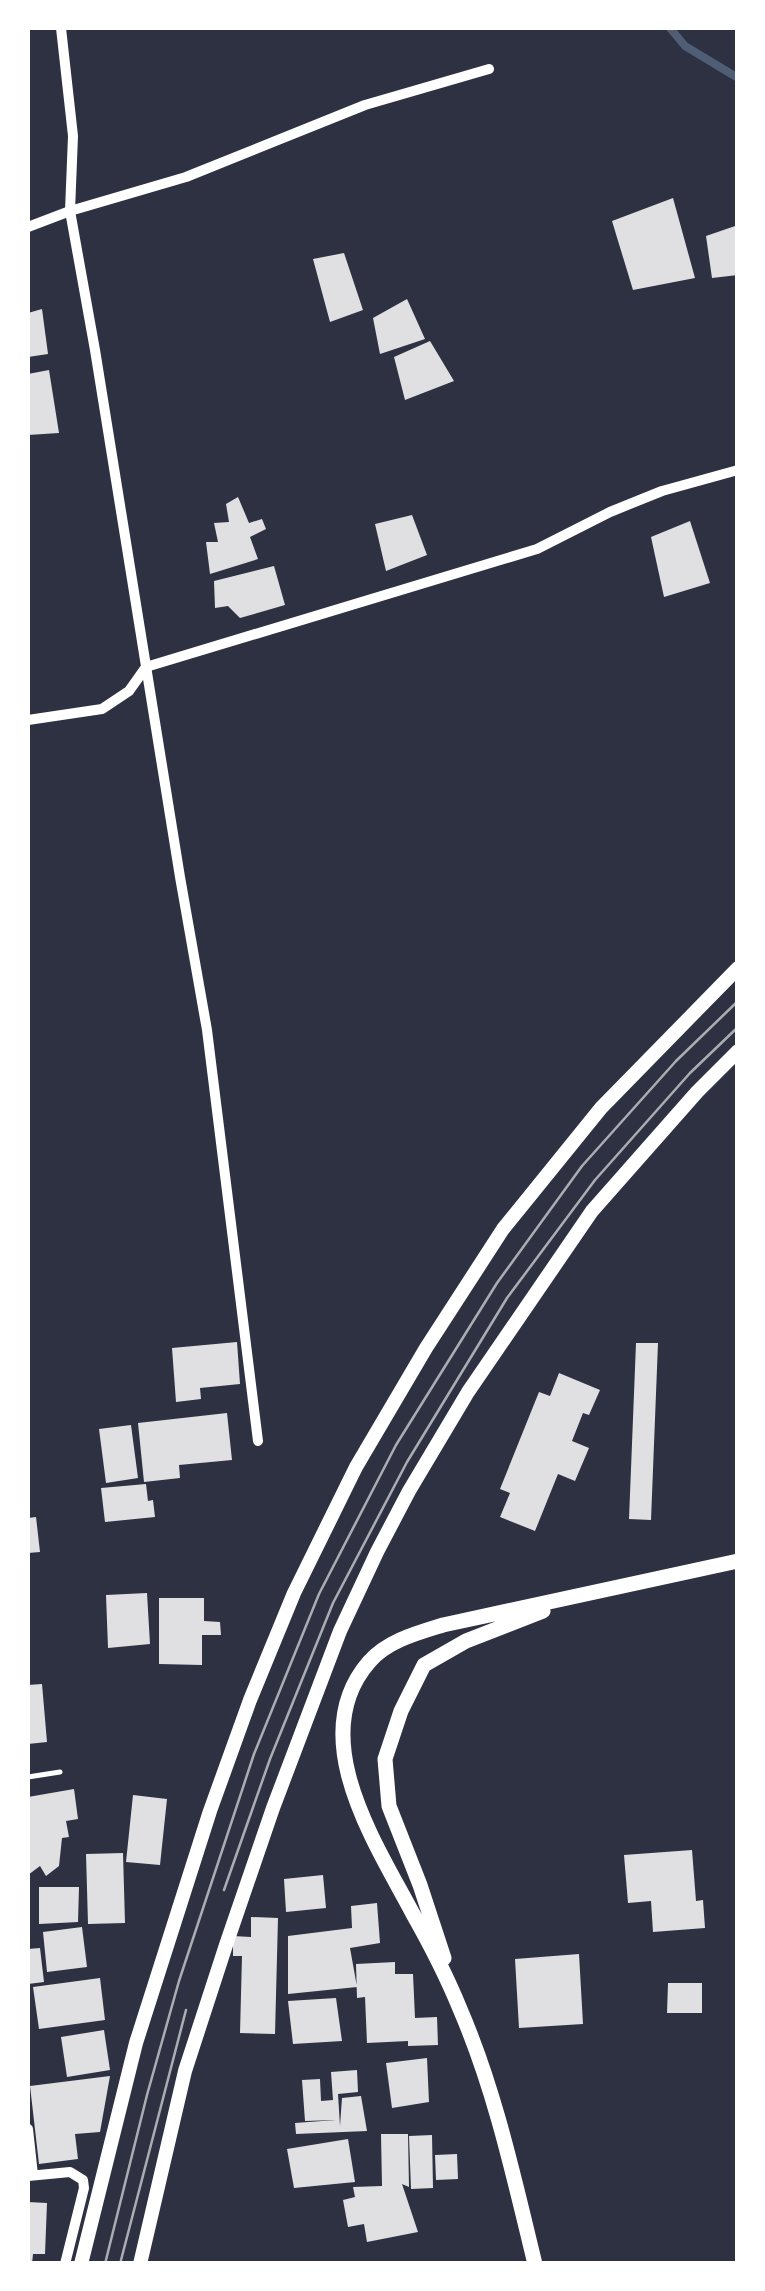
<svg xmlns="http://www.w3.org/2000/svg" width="765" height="2291" font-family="'Times New Roman',serif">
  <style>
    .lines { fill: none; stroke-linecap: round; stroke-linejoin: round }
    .stream { stroke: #4f5d75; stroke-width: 8 }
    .building { fill: #e0e0e3 }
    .service { stroke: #fff; stroke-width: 5 }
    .minor { stroke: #fff; stroke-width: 10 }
    .tertiary { stroke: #fff; stroke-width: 14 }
    .secondary { stroke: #fff; stroke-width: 15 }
    .tram { stroke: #abadb3; stroke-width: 2.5 }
  </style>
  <rect width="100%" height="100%" fill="#2d3142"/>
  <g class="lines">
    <path class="stream" d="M670 28 685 46 738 78"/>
  </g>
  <path class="building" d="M673 198 695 278 633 290 612 221Z
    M738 225V275L712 278 706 236Z
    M344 253 363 310 330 322 313 259Z
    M407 299 425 339 380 354 373 318Z
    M42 309 48 354 28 357V313Z
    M430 341 454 381 405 400 394 357Z
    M49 370 59 433 28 435V374Z
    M238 497 249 523 262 519 266 529 250 537 258 559 210 574 206 542H218L214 523 229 522 226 504Z
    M412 515 427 555 386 571 375 524Z
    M690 521 710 583 664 597 651 537Z
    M274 566 285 605 240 618 228 606 215 608 214 581Z
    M237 1342 240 1384 200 1388 201 1399 176 1402 172 1348Z
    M636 1343H658L651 1520 629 1519Z
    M559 1373 600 1390 589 1415 583 1413 572 1441 589 1448 575 1481 558 1474 535 1531 500 1517 510 1493 500 1489 539 1392 550 1396Z
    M227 1413 232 1460 179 1465 180 1478 144 1482 138 1423Z
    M131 1425 138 1478 106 1483 99 1429Z
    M146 1484 148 1501 153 1500 155 1517 105 1522 101 1488Z
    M36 1517 40 1552 28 1553V1518Z
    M147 1593 150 1644 108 1648 106 1595Z
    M159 1598H204V1621L220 1622 221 1635H202V1665L159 1664Z
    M42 1684 47 1742 28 1744V1685Z
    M74 1789 78 1819 66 1821 69 1837 62 1838 59 1866 46 1876 40 1866 28 1875V1797Z
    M133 1795 167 1799 160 1865 126 1862Z
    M692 1850 696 1901 703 1900 705 1928 653 1932 651 1901 628 1903 624 1855Z
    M123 1853 125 1923 88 1924 86 1854Z
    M323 1875 326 1908 286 1912 284 1879Z
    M39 1887H79L78 1922 39 1924Z
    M377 1903 380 1943 350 1948 357 1987 288 1994V1936L352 1928 351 1906Z
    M251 1917 278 1918 275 2034 240 2033 242 1956H233V1936L251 1937Z
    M82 1927 87 1967 47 1972 43 1932Z
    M40 1948 44 1982 28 1984V1949Z
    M579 1954 583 2024 519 2028 515 1959Z
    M395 1962V1974H413L415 2018 437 2017 438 2045 408 2046V2041L367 2043 365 1997 357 1998 356 1964Z
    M100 1978 105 2020 39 2029 33 1987Z
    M668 1983H702V2013H667Z
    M336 1998 342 2041 293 2044 288 2001Z
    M104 2030 110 2070 67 2077 61 2037Z
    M427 2058 429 2102 392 2108 386 2063Z
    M357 2070 358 2092 338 2094 340 2126 342 2098 361 2096 367 2131 296 2134 295 2123 336 2120 305 2121 302 2080 320 2079 321 2101 333 2100 331 2072Z
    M110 2076 100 2132 75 2134 78 2159 39 2164 30 2086Z
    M381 2134H408L409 2187 402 2184 418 2232 367 2242 364 2224 348 2227 343 2200 355 2197 353 2187 382 2186Z
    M432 2135 433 2188 411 2189 409 2136Z
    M348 2139 355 2182 294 2188 287 2149Z
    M457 2154 458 2179 436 2180 435 2155Z
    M28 2202 47 2203 45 2254H33L32 2264H28Z"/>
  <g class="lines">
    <path class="service" d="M28 1777 60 1772"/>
    <path class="minor" d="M61 28 73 136 70 211 95 350 180 877 207 1030 258 1441
      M28 227 70 211 186 177 365 105 489 69
      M28 720 102 709 129 691 146 667 537 549 610 512 662 491 738 470
      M28 2129 33 2175
      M28 2176 70 2172 83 2180 84 2188 65 2264"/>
    <path class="tertiary" d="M81 2264 136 2043 210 1811 250 1700 294 1593 356 1467 426 1348 503 1229 601 1108 738 968
      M140 2264 185 2071 226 1945 273 1808 340 1631 377 1552 409 1491 468 1392 592 1211 697 1092 738 1051"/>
    <path class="secondary" d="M444 1958 420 1885 389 1806 385 1759 401 1711 424 1665 466 1641 543 1611
      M535 2264C514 2178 495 2090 460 2009 447 1977 430 1944 413 1914 376 1844 304 1737 369 1662 387 1641 417 1633 443 1625L738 1561"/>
    <path class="tram" d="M224 1890 270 1759 333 1603 407 1462 507 1298 595 1180 690 1073 738 1027
      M105 2264 147 2095 179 1981 254 1754 319 1594 396 1445 497 1283 582 1166 676 1061 738 1001
      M120 2264 186 2010"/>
  </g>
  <rect width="765" height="2291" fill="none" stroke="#ffffff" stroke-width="60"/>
</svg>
